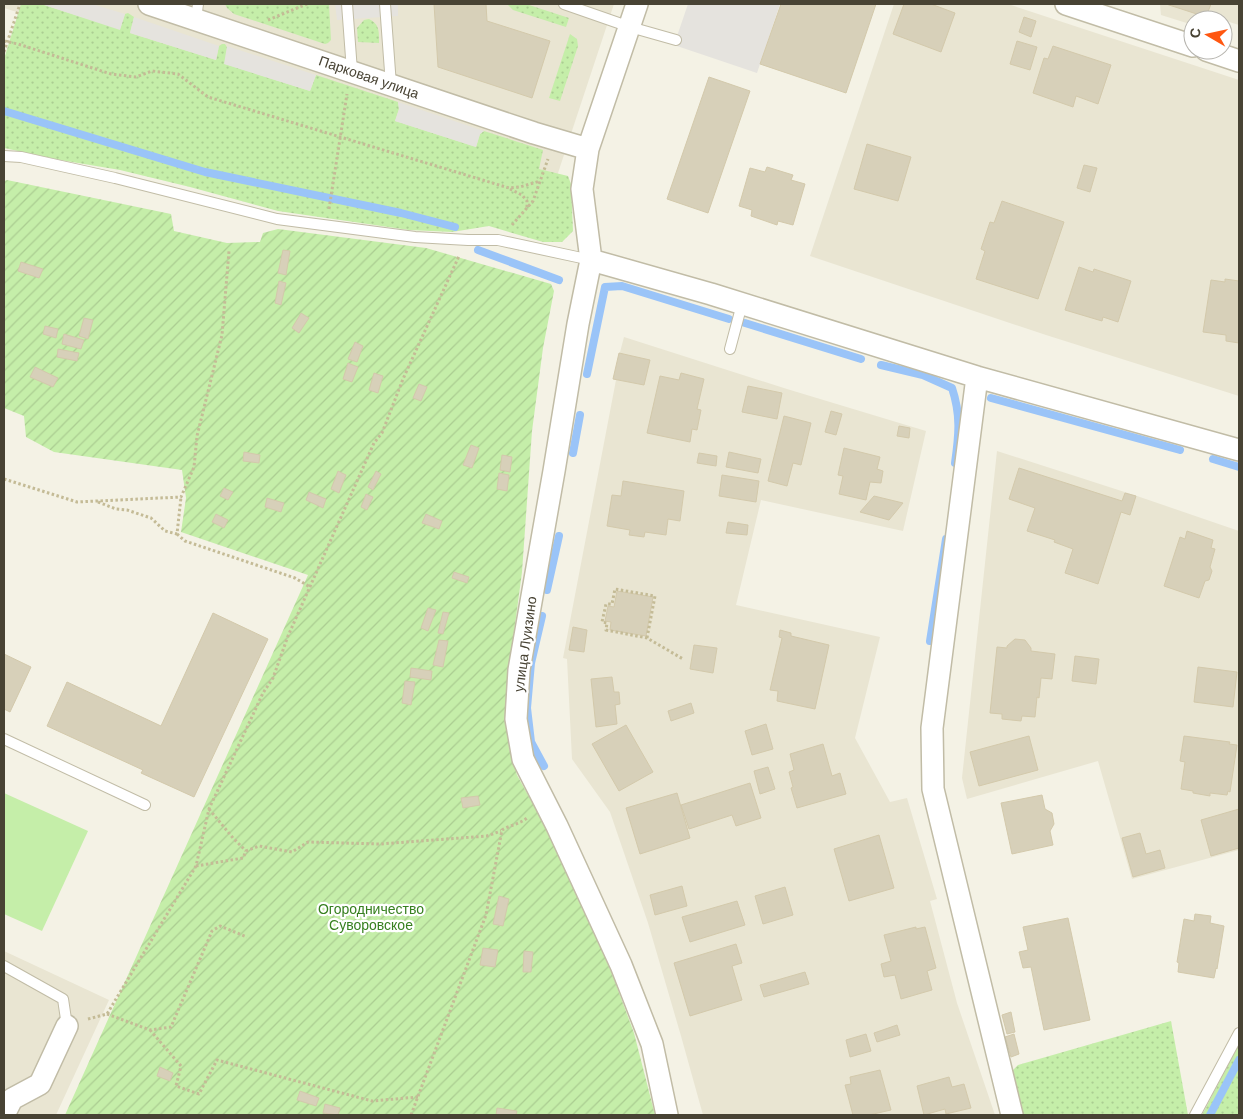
<svg xmlns="http://www.w3.org/2000/svg" width="1243" height="1119" font-family="Arial,sans-serif">
  <style>
    .residential { fill: #e9e5d2 }
    .grass { fill: url(#grass-dots) }
    .garden { fill: url(#garden-furrows) }
    .pitch { fill: #c5eea9 }
    .parking { fill: #e5e3de }
    .lines { fill: none; stroke-linecap: round; stroke-linejoin: round }
    .stream { stroke: #9ac4f8; stroke-width: 8 }
    .building { fill: #d7d0b9; stroke: #d3c9ab }
    .service-casing { stroke: #c1bca6; stroke-width: 12 }
    .minor-casing { stroke: #c1bca6; stroke-width: 24 }
    .path { stroke: #c4bb96; stroke-width: 3; stroke-dasharray: 2.5 2.5; stroke-linecap: butt }
    .service { stroke: #fff; stroke-width: 10 }
    .minor { stroke: #fff; stroke-width: 21 }
    .labels { text-anchor: middle; stroke-width: 4.5; stroke-linejoin: round; paint-order: stroke }
    .street-label { font-size: 14px; fill: #484334; stroke: #fff }
    .park-label { font-size: 14px; fill: #378020; stroke: #fff }
  </style>
  <defs>
    <pattern id="grass-dots" width="8" height="8" patternUnits="userSpaceOnUse" patternTransform="scale(1.25)"><rect width="8" height="8" fill="#c5eea9"/><path d="M2 2h.1M6 6h.1" fill="none" stroke="#abcd92" stroke-width="1.8" stroke-linecap="round"/></pattern>
    <pattern id="garden-furrows" width="10" height="10" patternUnits="userSpaceOnUse" patternTransform="scale(1.25)"><rect width="10" height="10" fill="#c5eea9"/><path d="M-1 1l2-2M0 10L10 0M9 11l2-2" fill="none" stroke="#abcd92"/></pattern>
  </defs>
  <rect width="100%" height="100%" fill="#f4f2e5"/>
  <path class="residential" d="M4 4H614L556 179 4 8Z
    M894 4H1008L1239 80V396L1046 335 810 256Z
    M1160 4H1239V25L1223 20H1193V25L1161 15Z
    M624 337 787 389 926 431 903 531 761 500 736 605 880 637 855 738 890 802 907 798 937 899 930 901 957 1003 995 1115H703L681 1036 648 923 610 812 572 759 567 659 563 658 616 380 613 379Z
    M997 451 1137 496 1239 531V850L1132 879 1098 761 967 799 962 778Z
    M4 951 109 1000 56 1115H4Z"/>
  <path class="grass" d="M21 4H41L120 29 125 14 128 13 134 17 130 33 216 60 219 46 222 44H225L228 49 225 64 310 91 316 75 398 102 399 109 395 121 476 147 480 134 484 131 543 150 539 169 568 176 571 184 573 231 562 242H543L489 226 452 232 409 230 278 211 190 187 120 170 60 160 4 148V59Z
    M225 4H329L331 40 328 43 325 44 234 14 227 8Z
    M507 4H526L569 18 566 27 513 10Z
    M369 19C380 24 379 33 379 43L358 42 357 28 364 20Z
    M570 34 577 39 578 46 560 101 549 98Z
    M1171 1021 1188 1115H1021L1011 1072 1018 1065Z
    M1239 1044V1115H1202Z"/>
  <path class="garden" d="M7 180 171 214 174 231 227 243 260 242 263 233 278 229 426 248 551 284 554 291 543 348 532 431 522 572 507 685 509 748 517 775 555 844 587 912 614 979 634 1033 655 1115H65L308 575 181 532 186 498 182 470 54 452 26 437 24 416 4 408V181Z"/>
  <path class="pitch" d="M4 793 88 831 42 931 4 914Z"/>
  <path class="parking" d="M41 4H92L125 14 120 30Z
    M335 4H398V16L337 20Z
    M688 4H780L757 73 674 45Z
    M134 17 219 46 216 60 130 33Z
    M227 46 316 75 310 91 224 64Z
    M398 102 484 131 480 134 476 147 395 121 399 109Z"/>
  <g class="lines">
    <path class="stream" d="M4 111 205 172 401 213 455 227
      M478 250 559 280
      M745 323 861 359
      M881 365 923 375 952 388C961 415 959 435 955 463
      M587 374 605 287 622 286 729 319
      M991 398 1180 450
      M573 453 580 415
      M1213 459 1239 467
      M547 590 559 536
      M542 616 531 663 527 708 531 742 544 766
      M930 641 946 539
      M1210 1115 1239 1060"/>
  </g>
  <path class="building" d="M434 4H486L487 21 550 41 532 98 438 67Z
    M781 4H876L846 93 760 64Z
    M904 4H931L955 13 941 52 893 34Z
    M1166 4H1211L1206 17Z
    M1024 17 1036 21 1031 37 1019 32Z
    M1017 41 1037 47 1030 70 1010 64Z
    M1053 46 1111 65 1098 104 1076 96 1073 107 1033 93 1044 58 1048 59Z
    M709 77 750 91 708 213 667 199Z
    M867 144 911 157 898 201 854 189Z
    M1084 165 1097 168 1090 192 1077 188Z
    M767 167 793 175 791 180 805 184 793 225 778 221 777 225 751 216 752 210 739 206 750 168 765 172Z
    M1002 201 1064 222 1038 299 976 279 985 251 981 249 990 222 994 223Z
    M283 250 290 251 286 275 278 273Z
    M21 262 43 269 39 278 18 271Z
    M1079 267 1093 272 1094 269 1131 281 1118 322 1103 317 1102 321 1065 310Z
    M1225 279 1239 281V343L1226 341V335L1203 332 1211 280 1225 282Z
    M279 281 286 283 281 305 275 303Z
    M301 313 309 318 299 333 292 328Z
    M84 318 93 320 88 339 79 336Z
    M45 326 58 329 56 338 43 334Z
    M64 334 84 340 81 349 62 344Z
    M355 342 363 346 357 362 348 359Z
    M58 349 79 353 77 361 57 357Z
    M619 353 650 360 644 385 613 379Z
    M348 363 358 367 352 382 343 379Z
    M35 367 58 378 53 387 30 377Z
    M374 373 383 376 378 393 369 390Z
    M681 373 704 379 697 409 701 410 697 430 692 429 690 442 647 433 660 376 679 380Z
    M419 384 427 387 421 401 413 398Z
    M748 386 782 393 777 419 742 412Z
    M831 411 842 414 836 435 825 432Z
    M784 416 811 423 801 465 793 463 787 486 768 481Z
    M899 426 910 428 909 438 897 436Z
    M471 445 479 448 472 468 463 465Z
    M844 448 880 457 877 469 883 471 881 483 870 482 866 500 839 494 843 476 838 475Z
    M244 452 260 455 259 463 243 461Z
    M729 452 761 459 758 473 726 467Z
    M699 453 717 456 716 466 697 463Z
    M502 455 512 457 510 472 500 470Z
    M1019 468 1122 501 1125 493 1136 496 1130 515 1121 512 1098 584 1065 573 1073 549 1054 542 1055 540 1027 531 1035 508 1009 499Z
    M338 471 346 475 339 493 331 489Z
    M376 471 381 474 373 490 368 487Z
    M499 473 509 475 507 491 497 489Z
    M722 475 759 481 756 502 719 496Z
    M623 481 684 491 680 521 668 519 666 535 645 532 644 537 629 535 630 530 607 526 612 495 621 496Z
    M224 488 233 492 228 500 220 496Z
    M309 492 326 499 323 508 306 500Z
    M366 494 373 497 367 510 361 507Z
    M874 496 903 503 889 520 860 512Z
    M267 498 284 503 281 512 265 507Z
    M216 514 228 520 224 528 212 522Z
    M426 514 442 521 439 529 422 523Z
    M728 522 748 525 747 535 726 533Z
    M1187 531 1213 540 1211 548 1215 549 1210 567 1212 571 1209 580 1205 581 1199 598 1164 586 1180 537 1185 539Z
    M454 572 469 577 467 583 452 578Z
    M617 591 653 597 646 636 610 630 611 622 605 621 608 606 614 607Z
    M428 608 436 610 428 631 421 628Z
    M443 612 449 613 443 634 438 633Z
    M213 613 268 639 194 797 141 773 143 770 47 726 67 682 161 726Z
    M573 627 587 630 584 652 569 650Z
    M780 630 791 633V636L829 645 815 709 777 701 778 691 770 690 782 638 779 637Z
    M1015 639 1025 640 1031 648V651L1055 654 1052 679 1041 678 1039 698 1037 697 1035 717 1022 716 1021 721 1002 719V714L990 713 997 647 1007 648V646Z
    M439 640 448 641 443 667 433 665Z
    M694 645 717 648 713 673 690 669Z
    M4 654 31 667 10 712 4 709Z
    M1075 656 1099 659 1096 684 1072 681Z
    M1198 667 1237 672 1233 707 1194 702Z
    M411 668 432 671 431 680 410 677Z
    M612 677 614 692H619L620 704 615 705 617 724 596 727 591 679Z
    M405 681 415 682 411 705 402 703Z
    M691 703 694 713 671 721 668 711Z
    M766 724 773 749 752 755 745 731Z
    M626 725 653 772 619 791 592 744Z
    M1029 736 1038 770 979 786 970 752Z
    M1184 736 1230 742 1229 744 1237 745 1230 792 1228 791 1227 795 1210 793V796L1193 793V791L1181 789 1185 762 1180 761Z
    M823 744 832 776 840 773 846 794 797 808 791 788 793 787 789 772 794 770 790 754Z
    M768 767 775 789 760 794 754 771Z
    M750 783 761 818 736 826 732 815 689 829 681 805Z
    M677 793 690 838 640 854 626 808Z
    M1042 795 1045 809 1052 813 1054 824 1050 831 1053 845 1012 854 1001 803Z
    M478 796 480 805 463 808 461 798Z
    M1239 809V848L1211 856 1201 820Z
    M1140 833 1146 854 1160 850 1165 868 1133 877 1122 838Z
    M879 835 894 888 849 901 834 849Z
    M682 886 687 906 655 915 650 895Z
    M785 887 793 915 763 924 755 896Z
    M499 896 509 899 503 926 493 924Z
    M737 901 745 925 690 942 682 917Z
    M1195 914 1211 916 1210 923 1224 926 1217 969 1216 968 1214 978 1178 972 1179 963 1177 962 1184 919 1194 921Z
    M1068 918 1090 1020 1044 1030 1031 967 1023 968 1019 952 1028 950 1023 927Z
    M916 927V929L925 927 936 968 927 971 932 990 901 999 895 975 884 977 881 964 891 961 884 935Z
    M736 944 742 963 732 966 742 1000 690 1016 674 963Z
    M483 948 498 950 495 967 480 965Z
    M524 951 533 952 531 972H523Z
    M805 972 809 984 764 997 760 985Z
    M1011 1012 1015 1032 1007 1034 1002 1015Z
    M897 1025 900 1035 877 1042 874 1033Z
    M866 1034 871 1051 850 1057 846 1040Z
    M1014 1034 1019 1054 1011 1057 1005 1037Z
    M160 1067 173 1073 170 1081 157 1076Z
    M880 1070 891 1110 869 1115H853L845 1085 851 1084 850 1077Z
    M949 1077 952 1087 964 1084 971 1108 946 1114 945 1109 924 1115 917 1086Z
    M300 1091 319 1098 316 1106 297 1100Z
    M325 1104 340 1108 338 1115 323 1113Z
    M497 1108 517 1111 516 1115H496Z"/>
  <g class="lines">
    <g class="service-casing">
      <path id="service" d="M347 4 352 71
        M385 4 391 85
        M564 4 630 27 676 40
        M196 19 198 4
        M4 156 21 157 115 178 277 219 415 237 468 240H498L591 260
        M730 349 742 304
        M4 739 145 805
        M4 966 63 999 67 1026
        M1195 1115 1239 1033"/>
    </g>
    <g class="minor-casing">
      <path id="minor" d="M149 4 534 133 588 149
        M637 4 588 149 582 189 591 260 578 324 554 471 519 670 516 719 523 759 557 826 621 965 652 1044 667 1115
        M1066 4 1193 46
        M1206 50 1239 61
        M591 260 711 294 977 377 1239 450
        M977 377 932 728 933 789 1012 1115
        M4 1115 12 1099 40 1084 67 1026"/>
    </g>
    <path class="path" d="M268 20 307 4
      M4 41 18 44 111 74 136 77 152 71 178 74 208 97 509 188 520 187 540 181
      M4 52 20 4
      M510 189 522 195 527 201V207
      M329 209 347 94
      M512 225 533 201 548 159
      M4 479 77 502 181 497 194 467 197 436 222 335 229 251
      M98 502 116 509 127 510 151 518 165 531 177 534 181 497
      M177 534 185 541 295 578 310 587
      M647 638 655 596 615 589 612 604H606L602 622 607 623 606 630 647 638 683 659
      M1238 770H1239
      M209 809 233 838 246 851
      M196 866 243 858 246 851 259 846 292 852 308 842 380 844 487 836 501 831
      M107 1014 150 1030 171 1027 212 931 220 926 247 937
      M88 1019 107 1014 196 866 209 809 263 693 273 678 288 636 374 443 382 433 403 379 459 256
      M150 1030 181 1066 176 1086 199 1094 217 1060 372 1101 418 1097
      M411 1115 486 915 502 830C510 825 521 824 528 817"/>
    <use href="#service" class="service"/>
    <use href="#minor" class="minor"/>
  </g>
  <g class="labels">
    <g class="street-label">
      <text transform="translate(369 77) rotate(19)" y="5">Парковая улица</text>
      <text transform="translate(525 644) rotate(-82)" y="5">улица Луизино</text>
    </g>
    <g class="park-label">
      <text x="371" y="914">Огородничество<tspan x="371" dy="16">Суворовское</tspan></text>
    </g>
  </g>
  <rect width="1243" height="1119" fill="none" stroke="#484334" stroke-width="10"/>
  <g transform="translate(1208 35) rotate(279)"><circle r="24" fill="#ffffff" stroke="#b6b4ae"/>
  <path d="M0-4L9 19L0 12L-9 19Z" fill="#ff5711"/>
  <text y="-8" font-size="14" font-weight="bold" text-anchor="middle" fill="#484334">С</text>
  </g>
</svg>
